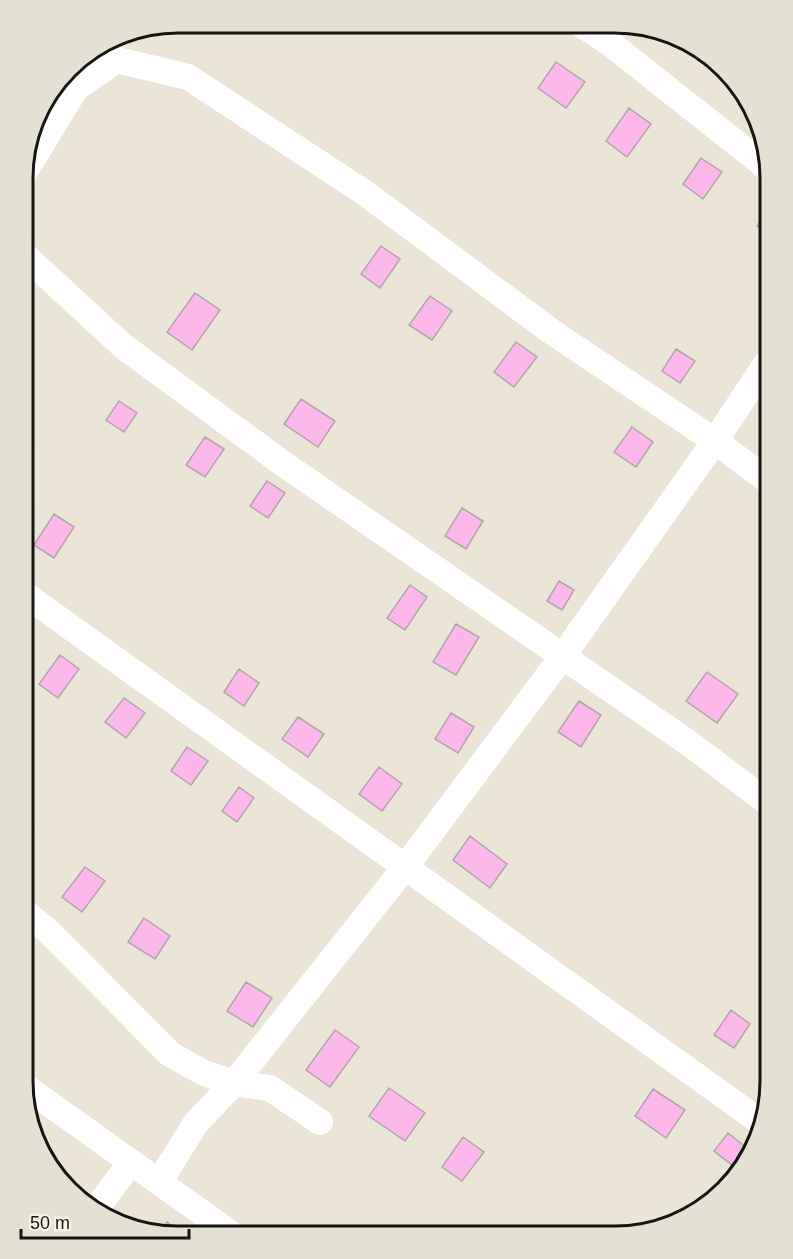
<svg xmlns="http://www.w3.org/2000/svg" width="793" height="1259" font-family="Arial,sans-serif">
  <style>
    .building { fill: #fbb7e9; stroke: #b0a4ac; stroke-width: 1.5 }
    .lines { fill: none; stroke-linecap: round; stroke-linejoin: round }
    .minor { stroke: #fff; stroke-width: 26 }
    .rim { fill: none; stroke: #161510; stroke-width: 3 }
  </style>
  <rect width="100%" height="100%" fill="#eae5d7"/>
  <path class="building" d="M556 62 585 82 566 108 538 88Z
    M629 108 651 124 627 157 606 141Z
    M701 158 722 172 703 199 683 184Z
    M770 207V235L757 226Z
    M381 246 400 259 380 288 361 274Z
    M195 293 220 310 192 350 167 332Z
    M430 296 452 311 432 340 409 325Z
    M516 342 537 357 514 387 494 372Z
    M676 349 695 361 680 383 662 371Z
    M301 399 335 421 318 447 284 424Z
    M119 401 137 413 124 432 106 420Z
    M632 427 653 442 636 467 614 452Z
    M205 437 224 449 205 477 186 465Z
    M267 481 285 493 268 518 250 506Z
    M462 508 483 521 466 549 445 536Z
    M54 514 74 527 54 558 34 545Z
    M559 581 574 590 562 610 547 601Z
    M410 585 427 597 405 630 387 618Z
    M456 624 479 637 456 675 433 662Z
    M60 655 79 669 58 698 39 684Z
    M239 669 259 683 244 706 224 692Z
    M707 672 738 694 717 723 686 701Z
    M124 698 145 713 126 738 105 722Z
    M579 701 601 715 581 747 558 732Z
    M451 713 474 727 458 753 435 739Z
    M298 717 324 734 308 757 282 739Z
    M187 747 208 761 191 785 171 771Z
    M379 767 402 784 382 811 359 794Z
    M239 787 254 798 237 822 222 811Z
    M23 821 34 830 23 843Z
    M470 836 507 864 490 888 453 860Z
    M85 867 105 881 82 912 62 897Z
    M144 918 170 936 155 959 128 942Z
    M246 982 272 998 253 1027 227 1011Z
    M731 1010 750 1024 734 1048 714 1035Z
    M335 1030 359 1047 330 1087 306 1070Z
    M389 1088 425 1113 405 1141 369 1116Z
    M653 1089 685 1110 666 1138 635 1116Z
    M728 1133 748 1149 737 1169 714 1151Z
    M463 1137 484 1152 462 1181 442 1167Z
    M167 1222 184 1235H156Z"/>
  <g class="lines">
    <path class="minor" d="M582 25 611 44 769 169
      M24 173 76 88 117 60 188 77 365 193 552 332 715 441 770 482
      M24 255 124 347 285 465 690 744 770 804
      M23 593 759 1121
      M23 911 47 930 170 1054 204 1073 234 1083 270 1088 320 1122
      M23 1085 233 1235
      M159 1182 196 1123 234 1083 406 866 562 657 715 441 770 358
      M96 1209 131 1162"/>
  </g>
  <path d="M0 0H793V1259H0ZM178 33H615A145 145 0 0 1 760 178V1081A145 145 0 0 1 615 1226H178A145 145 0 0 1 33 1081V178A145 145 0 0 1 178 33Z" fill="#e5e0d4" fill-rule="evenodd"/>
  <path class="rim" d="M178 33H615A145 145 0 0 1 760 178V1081A145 145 0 0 1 615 1226H178A145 145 0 0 1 33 1081V178A145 145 0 0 1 178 33Z"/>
  <path d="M21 1229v9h168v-9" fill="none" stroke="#161510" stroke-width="3"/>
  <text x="30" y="1229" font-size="18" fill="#161510" stroke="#f7f2e5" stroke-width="4.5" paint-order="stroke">50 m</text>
</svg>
